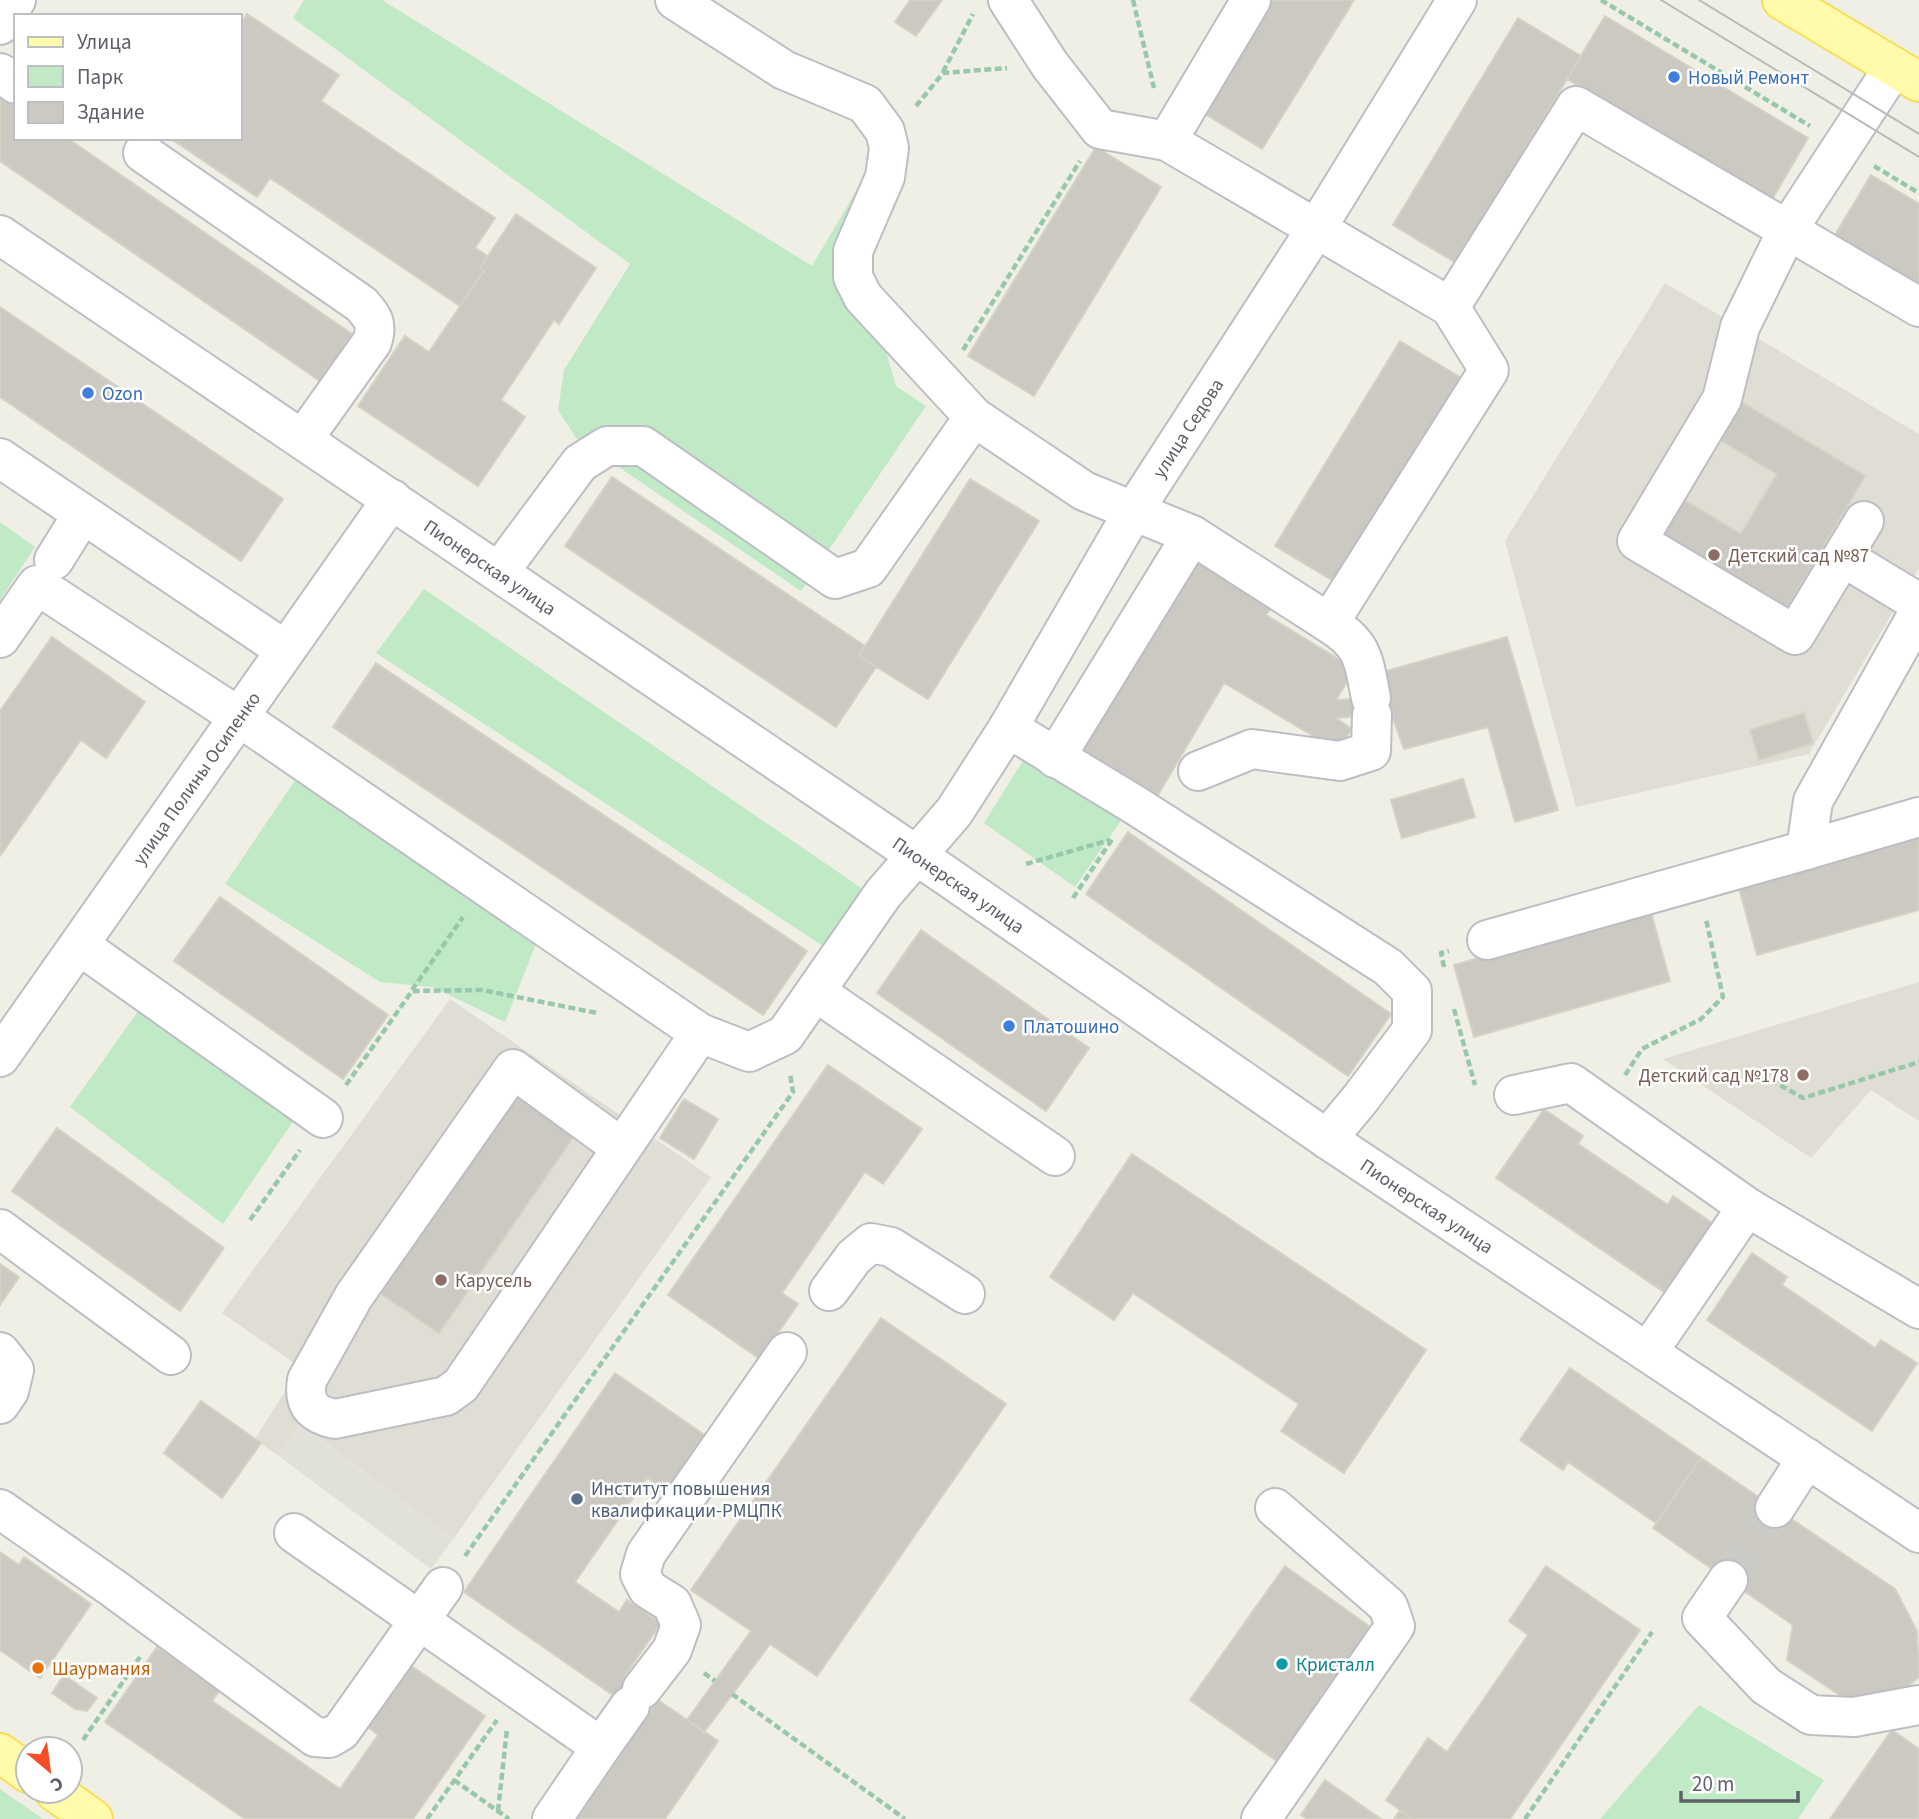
<svg xmlns="http://www.w3.org/2000/svg" width="1919" height="1819" font-family="'Source Sans 3',sans-serif">
  <style>
    .industrial { fill: #e1e0d9 }
    .education { fill: #e0ded4 }
    .green { fill: #c0e9c5 }
    .building { fill: #cbc9c2; stroke: #d5d2c3; stroke-width: 2 }
    .lines { fill: none; stroke-linecap: round; stroke-linejoin: round }
    .minor-tunnel { stroke: #cbcbc6; stroke-width: 38; stroke-dasharray: 38 19; stroke-linecap: butt }
    .minor-casing { stroke: #bdbec5; stroke-width: 42 }
    .major-casing { stroke: #fade54; stroke-width: 42 }
    .path { stroke: #98c8ab; stroke-width: 4.5; stroke-dasharray: 7 3.5; stroke-linecap: butt }
    .minor { stroke: #fff; stroke-width: 38 }
    .major { stroke: #fffbab; stroke-width: 38 }
    .tram { stroke: #b8b9ba; stroke-width: 2 }
    .shop-dot { fill: #3f7fe0; stroke: #fff; stroke-width: 2.5 }
    .education-dot { fill: #8d6e63; stroke: #fff; stroke-width: 2.5 }
    .service-dot { fill: #5c6f8a; stroke: #fff; stroke-width: 2.5 }
    .culture-dot { fill: #0f9aa8; stroke: #fff; stroke-width: 2.5 }
    .food-dot { fill: #e8710a; stroke: #fff; stroke-width: 2.5 }
    .labels { text-anchor: middle; stroke-width: 5; stroke-linejoin: round; paint-order: stroke }
    .shop-label { font-size: 19px; fill: #366cbe; stroke: #fff; text-anchor: start }
    .street-label { font-size: 19px; fill: #5d6067; stroke: #fff }
    .education-label { font-size: 19px; fill: #785e54; stroke: #fff; text-anchor: start }
    .service-label { font-size: 19px; fill: #4e5e75; stroke: #fff; text-anchor: start }
    .culture-label { font-size: 19px; fill: #0d838f; stroke: #fff; text-anchor: start }
    .food-label { font-size: 19px; fill: #c56008; stroke: #fff; text-anchor: start }
  </style>
  <rect width="100%" height="100%" fill="#f0efe5"/>
  <path class="industrial" d="M298 1424 454 1538 431 1569 276 1454Z"/>
  <path class="education" d="M1665 283 1919 434V568L1809 754 1576 807 1505 541Z
    M1919 982V1121L1871 1090 1811 1158 1663 1059Z
    M450 999 711 1177 454 1538 299 1424 276 1454 255 1439 300 1367 222 1313Z"/>
  <path class="green" d="M304 0H382L812 266 878 154 864 276 896 386 926 406 801 591 576 438 558 410 564 370 630 264 293 18Z
    M0 522 35 547 0 600Z
    M424 589 879 900 840 957 376 653Z
    M1024 759 1124 816 1075 887 984 823Z
    M296 779 536 944 505 1022 432 987 380 982 225 884Z
    M141 1007 296 1117 223 1224 70 1107Z
    M1699 1705 1824 1780 1798 1819H1600Z
    M0 1789 43 1819H0Z"/>
  <path class="building" d="M910 0H942L916 36 895 22Z
    M1264 0H1354L1262 149 1197 109Z
    M247 14 339 75 321 101 495 218 475 248 488 256 480 268 484 271 460 306 270 178 257 197 170 138H240V25Z
    M1605 16 1808 138 1771 201 1567 79Z
    M1518 18 1581 56 1456 263 1393 225Z
    M0 92 16 103V138H67L352 334 320 381 0 161Z
    M1096 147 1161 187 1034 396 968 356Z
    M1871 175 1919 204V293L1832 240Z
    M516 214 596 268 559 324 554 320 501 400 525 417 478 486 358 406 405 336 429 352 484 271 480 268Z
    M0 307 283 499 241 561 0 397Z
    M1400 341 1465 380 1340 585 1275 546Z
    M1738 400 1865 476 1787 608 1659 532 1679 497 1741 534 1777 474 1715 437Z
    M612 477 865 646 859 656 876 667 836 727 565 546Z
    M970 479 1039 521 928 699 859 656Z
    M1194 556 1274 603 1266 615 1355 669 1336 700 1371 698 1382 672 1507 637 1558 810 1515 822 1488 727 1404 749 1391 713 1336 718 1352 729 1337 750 1224 683 1158 795 1080 750Z
    M52 637 145 702 106 758 81 740 0 856V711Z
    M376 663 807 951 763 1015 333 727Z
    M1804 713 1813 743 1759 760 1750 730Z
    M1463 779 1475 817 1402 838 1391 800Z
    M1128 832 1391 1014 1348 1076 1086 894Z
    M1919 834V910L1757 955 1738 884Z
    M220 897 388 1015 343 1079 174 961Z
    M1650 909 1670 981 1474 1037 1454 965Z
    M921 930 1089 1048 1046 1111 877 993Z
    M828 1065 922 1129 883 1184 865 1172 782 1293 798 1304 760 1359 668 1295Z
    M513 1094 574 1136 439 1333 377 1291Z
    M684 1099 718 1119 694 1159 660 1138Z
    M1544 1109 1583 1136 1578 1144 1668 1205 1673 1196 1715 1225 1667 1294 1496 1178Z
    M57 1128 224 1248 180 1311 12 1191Z
    M1132 1154 1426 1350 1344 1473 1281 1431 1299 1404 1133 1293 1114 1320 1050 1277Z
    M1752 1253 1787 1277 1782 1285 1875 1348 1881 1340 1917 1363 1872 1431 1707 1320Z
    M0 1264 19 1277 0 1305Z
    M881 1318 1006 1404 817 1676 770 1644 704 1732 687 1720 751 1631 691 1590Z
    M1570 1368 1701 1458 1656 1523 1568 1462 1563 1470 1520 1440Z
    M615 1373 706 1436 667 1492 647 1478 575 1582 619 1612 627 1600 661 1623 624 1677 658 1700 646 1718 464 1592Z
    M201 1401 261 1443 222 1498 164 1453Z
    M1701 1458 1895 1589 1917 1631 1919 1677 1902 1691 1853 1704 1787 1660 1793 1625 1653 1528Z
    M0 1552 19 1565 24 1557 91 1604 40 1678 0 1650Z
    M1285 1566 1373 1629 1278 1762 1190 1700Z
    M1546 1566 1640 1630 1510 1819H1413L1386 1800 1428 1738 1447 1752 1528 1635 1509 1621Z
    M157 1647 219 1691 212 1701 340 1789 378 1735 368 1727 411 1666 485 1716 413 1819H245L105 1722Z
    M64 1675 97 1698 87 1711 75 1709 52 1693Z
    M658 1700 718 1741 665 1819H576Z
    M1892 1730 1919 1749V1819H1830Z
    M1325 1780 1381 1819H1307L1301 1815Z
    M1400 1810 1413 1819H1394Z"/>
  <g class="lines">
    <path class="minor-tunnel" d="M1728 1580 1775 1508"/>
    <g class="minor-casing">
      <g id="minor">
        <path d="M675 0 784 70 865 104 885 131 889 148 885 177 853 251V277L863 297 974 417 1084 491 1192 535 1329 623 1489 370 1450 307 1167 141 1100 129 1050 65 1008 0"/>
        <path d="M0 25 16 0"/>
        <path d="M0 73 16 84"/>
        <path d="M1167 141 1251 0"/>
        <path d="M143 153 361 304C373 317 378 324 372 342L303 439"/>
        <path id="s1" d="M0 235 944 874 1327 1139 1919 1533"/>
        <path d="M1450 307 1576 106 1919 307"/>
        <path d="M0 458 285 650"/>
        <path d="M1864 521 1795 635 1637 541 1722 399 1740 327 1788 229 1894 67"/>
        <path d="M1843 557 1919 603"/>
        <path d="M54 560 82 515"/>
        <path d="M499 572 580 463 607 446H643L835 579 868 568 974 417"/>
        <path d="M1919 612 1813 801 1806 850 1919 817"/>
        <path d="M1329 623C1365 646 1363 659 1371 698"/>
        <path id="s2" d="M0 638 37 585 239 717 700 1033 749 1052 785 1035 883 894 954 812 1008 728 1133 512 1316 229 1457 0"/>
        <path d="M1008 728 1135 805 1388 967 1412 991V1030L1361 1098 1327 1139"/>
        <path d="M1055 758 1192 535"/>
        <path d="M1198 771 1252 749 1340 761 1371 751 1372 715"/>
        <path d="M1487 940 1806 850"/>
        <path d="M79 945 323 1118"/>
        <path d="M816 992 1055 1156"/>
        <path id="s3" d="M0 1057 392 499"/>
        <path d="M1514 1095 1571 1083 1747 1207 1648 1352"/>
        <path d="M622 1148 513 1069 354 1296 307 1380C303 1404 312 1414 335 1419L446 1396 461 1385 700 1033"/>
        <path d="M1747 1207 1919 1309"/>
        <path d="M0 1229 171 1355"/>
        <path d="M829 1291 854 1257 871 1243 891 1247 965 1294"/>
        <path d="M0 1352 14 1370 9 1391 0 1404"/>
        <path d="M1775 1508 1807 1458"/>
        <path d="M0 1509 113 1588 315 1737 329 1738 341 1731 443 1587"/>
        <path d="M294 1533 601 1747 552 1819"/>
        <path d="M1728 1580 1702 1618 1766 1686 1811 1715 1854 1717 1919 1705"/>
        <path d="M642 1689 672 1650 681 1625 672 1604 648 1589 640 1574 646 1554 787 1352"/>
        <path d="M601 1747 630 1706"/>
        <path d="M1261 1819 1395 1626 1388 1606 1275 1508"/>
      </g>
    </g>
    <g class="major-casing">
      <path id="major" d="M1782 0 1919 82
        M0 1753 28 1773
        M54 1791 93 1819"/>
    </g>
    <path class="path" d="M1133 0 1154 88
      M1601 0 1810 126
      M943 72 973 14
      M916 106 943 73 1007 68
      M1874 166 1919 193
      M963 350 1080 161
      M1026 864 1110 840
      M1073 898 1113 838
      M1444 967 1441 953 1449 951
      M412 990 463 917
      M1454 1009 1475 1085
      M1625 1075 1642 1049 1701 1019 1723 997 1706 919
      M1762 1075 1803 1098 1919 1062
      M346 1085 412 991 482 990 597 1013
      M250 1220 300 1150
      M465 1556 793 1092 790 1074
      M704 1673 715 1681
      M732 1694 905 1819
      M83 1740 140 1657
      M454 1780 509 1819
      M498 1811 507 1729
      M427 1819 497 1720
      M1525 1819 1652 1632"/>
    <use href="#minor" class="minor"/>
    <use href="#major" class="major"/>
    <path class="tram" d="M1661 0 1919 157
      M1699 0 1919 134"/>
  </g>
  <g class="shop-dot">
    <circle cx="1674" cy="77" r="7"/>
    <circle cx="88" cy="393" r="7"/>
    <circle cx="1009" cy="1026" r="7"/>
  </g>
  <g class="education-dot">
    <circle cx="1714" cy="555" r="7"/>
    <circle cx="1803" cy="1075" r="7"/>
    <circle cx="441" cy="1280" r="7"/>
  </g>
  <circle class="service-dot" cx="577" cy="1499" r="7"/>
  <circle class="culture-dot" cx="1282" cy="1664" r="7"/>
  <circle class="food-dot" cx="38" cy="1668" r="7"/>
  <g class="labels">
    <g class="shop-label">
      <text x="1688" y="84">Новый Ремонт</text>
      <text x="102" y="400">Ozon</text>
      <text x="1023" y="1033">Платошино</text>
    </g>
    <g class="street-label">
      <text dy="7" stroke="none"><textPath href="#s2" startOffset="1687">улица Седова</textPath></text>
      <text dy="7" stroke="none"><textPath href="#s1" startOffset="592">Пионерская улица</textPath></text>
      <text dy="7" stroke="none"><textPath href="#s3" startOffset="341">улица Полины Осипенко</textPath></text>
      <text dy="7" stroke="none"><textPath href="#s1" startOffset="1158">Пионерская улица</textPath></text>
      <text dy="7" stroke="none"><textPath href="#s1" startOffset="1726">Пионерская улица</textPath></text>
    </g>
    <g class="education-label">
      <text x="1728" y="562">Детский сад №87</text>
      <text x="1789" y="1082" text-anchor="end">Детский сад №178</text>
      <text x="455" y="1287">Карусель</text>
    </g>
    <g class="service-label">
      <text x="591" y="1495">Институт повышения<tspan x="591" dy="22">квалификации-РМЦПК</tspan></text>
    </g>
    <g class="culture-label">
      <text x="1296" y="1671">Кристалл</text>
    </g>
    <g class="food-label">
      <text x="52" y="1675">Шаурмания</text>
    </g>
  </g>
  <rect x="14" y="14" width="228" height="126" fill="#ffffff" stroke="#bebfc2" stroke-width="2"/>
  <rect x="28" y="37" width="35" height="10" fill="#fffbab" stroke="#bebfc2" stroke-width="2"/>
  <text x="77" y="49" font-size="21" fill="#5d6067">Улица</text>
  <rect x="28" y="66" width="35" height="21" fill="#c0e9c5" stroke="#bebfc2" stroke-width="2"/>
  <text x="77" y="84" font-size="21" fill="#5d6067">Парк</text>
  <rect x="28" y="102" width="35" height="21" fill="#cbc9c2" stroke="#bebfc2" stroke-width="2"/>
  <text x="77" y="119" font-size="21" fill="#5d6067">Здание</text>
  <g transform="translate(49 1770) rotate(151)"><circle r="33" fill="#ffffff" stroke="#bebfc2" stroke-width="2"/>
  <path d="M0-5L12 26L0 18L-12 26Z" fill="#f44f27"/>
  <text y="-10" font-size="19" font-weight="bold" text-anchor="middle" fill="#5d6067">С</text>
  </g>
  <path d="M1681 1791v10h117v-10" fill="none" stroke="#5d6067" stroke-width="3.5"/>
  <text x="1692" y="1791" font-size="21" fill="#5d6067" stroke="#ffffff" stroke-width="5" paint-order="stroke">20 m</text>
</svg>
